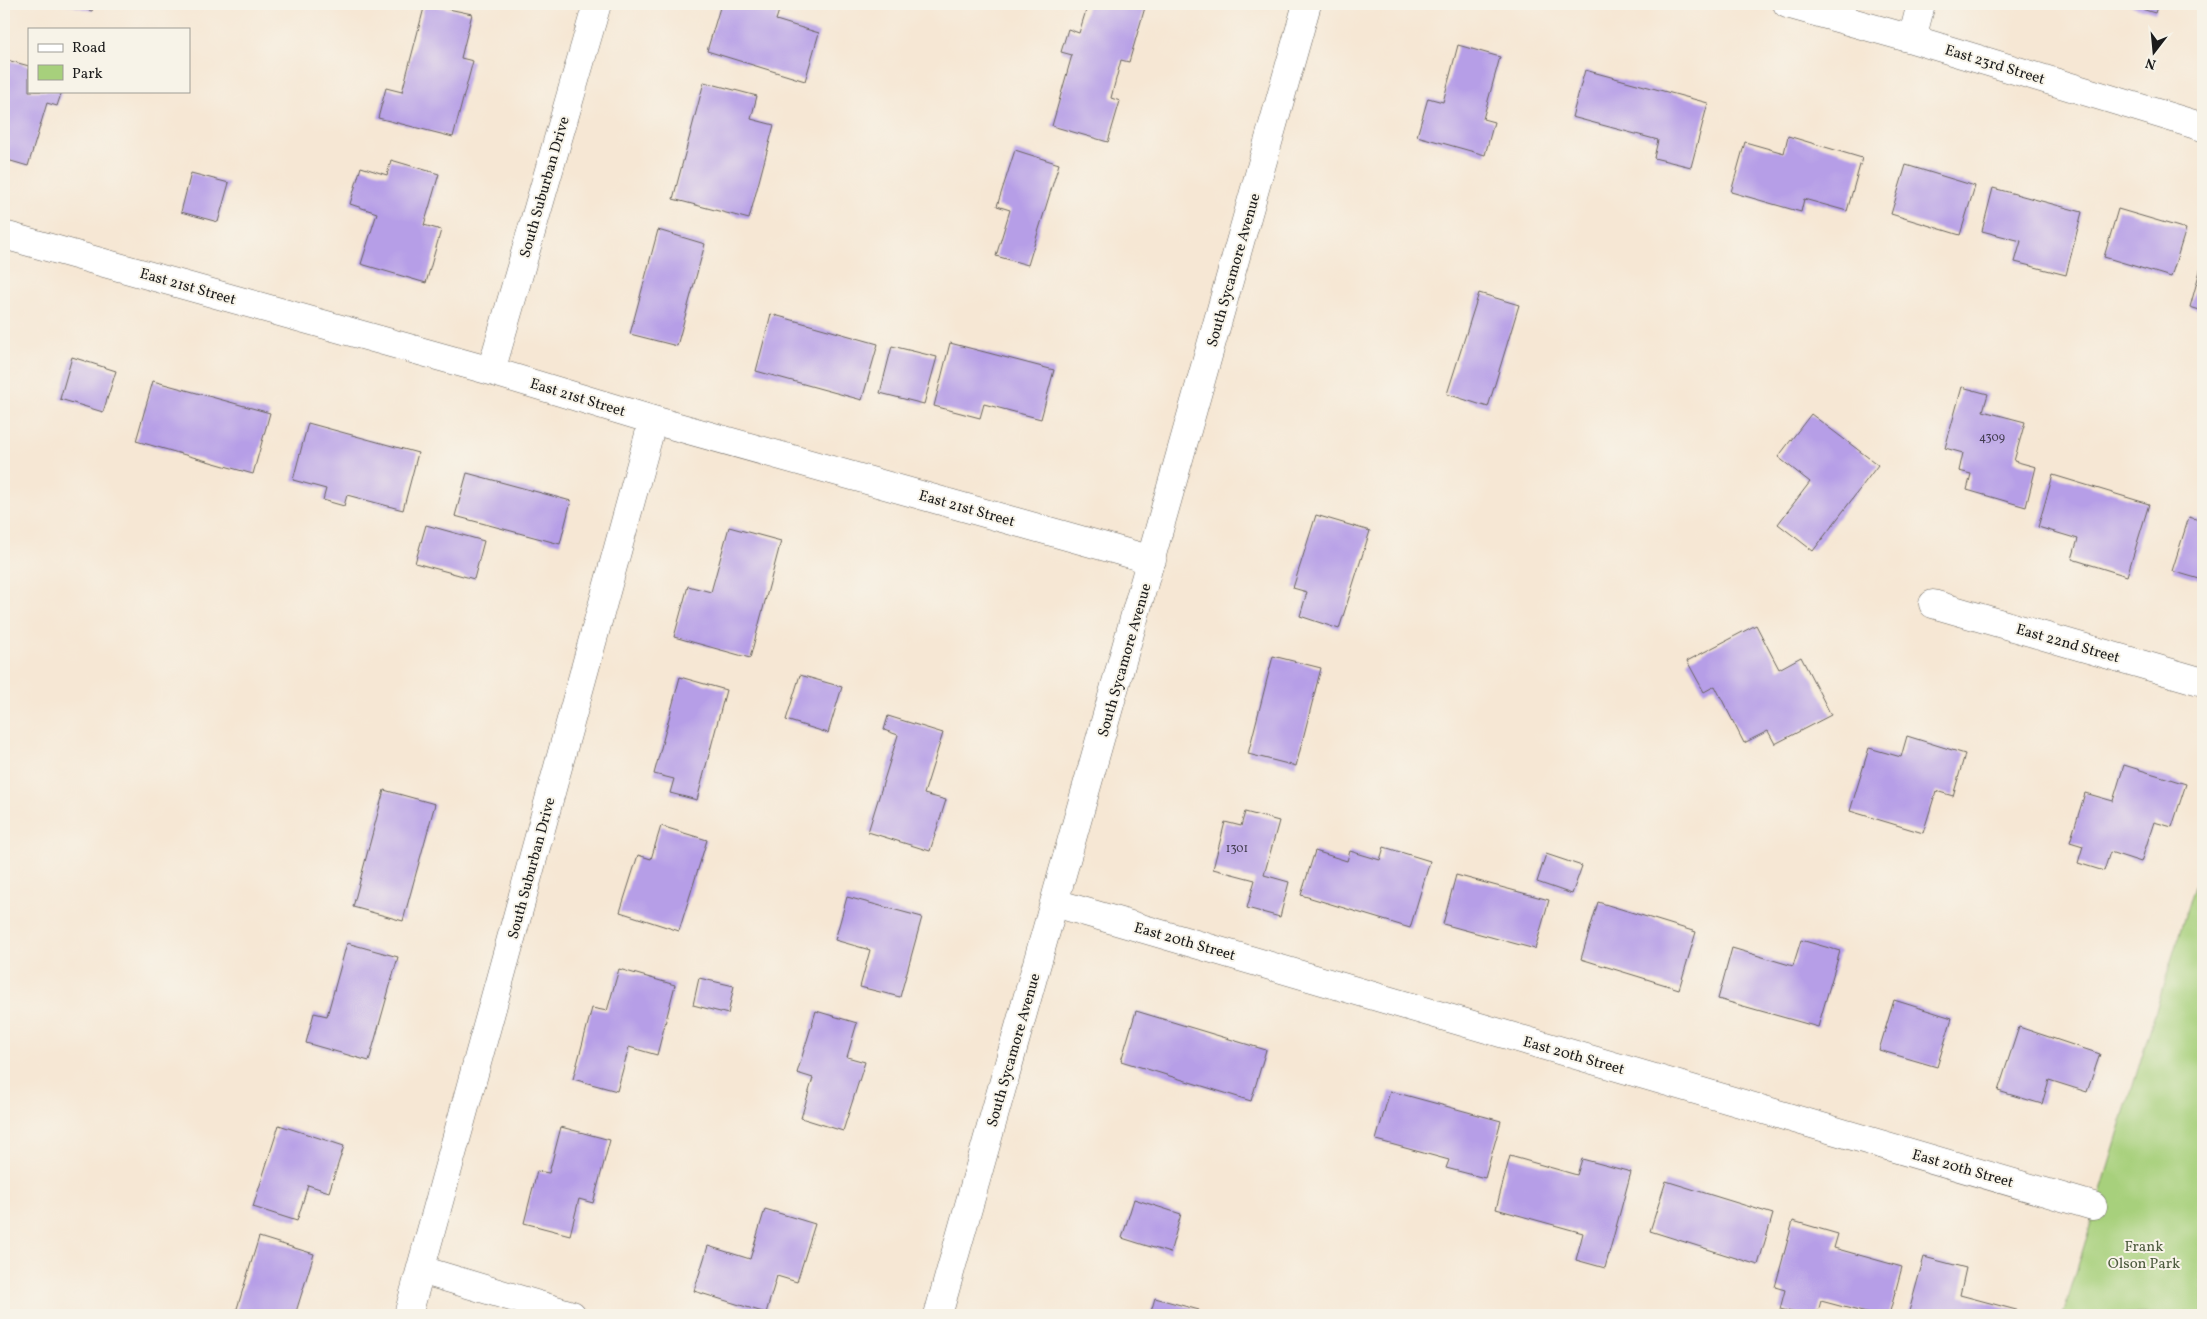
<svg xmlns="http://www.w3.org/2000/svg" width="2207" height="1319" font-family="Vollkorn,serif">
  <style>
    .green { fill: #a7d07c; stroke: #62764c }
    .building { fill: #b69ee7 }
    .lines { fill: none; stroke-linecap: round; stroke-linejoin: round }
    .minor-casing { stroke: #68635c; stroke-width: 29 }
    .secondary-casing { stroke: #68635c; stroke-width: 29 }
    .minor { stroke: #fff; stroke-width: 28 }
    .secondary { stroke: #fff; stroke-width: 28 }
    .labels { text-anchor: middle; stroke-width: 4; stroke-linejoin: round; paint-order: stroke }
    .number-label { font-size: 12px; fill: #423c4f }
    .street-label { font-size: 15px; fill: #1c1c1c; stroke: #f7f3e8 }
    .park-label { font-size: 15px; fill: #4d5b3e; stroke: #f7f3e8 }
  </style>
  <rect width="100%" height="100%" fill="#f7f3e8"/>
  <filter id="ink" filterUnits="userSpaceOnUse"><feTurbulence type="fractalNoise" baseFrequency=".02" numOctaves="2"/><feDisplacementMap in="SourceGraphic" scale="10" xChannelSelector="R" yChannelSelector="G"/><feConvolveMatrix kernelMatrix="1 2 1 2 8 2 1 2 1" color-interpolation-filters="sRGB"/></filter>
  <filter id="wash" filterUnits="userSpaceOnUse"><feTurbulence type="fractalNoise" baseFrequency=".0096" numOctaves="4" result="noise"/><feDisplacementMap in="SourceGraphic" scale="20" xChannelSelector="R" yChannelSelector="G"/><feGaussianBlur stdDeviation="1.12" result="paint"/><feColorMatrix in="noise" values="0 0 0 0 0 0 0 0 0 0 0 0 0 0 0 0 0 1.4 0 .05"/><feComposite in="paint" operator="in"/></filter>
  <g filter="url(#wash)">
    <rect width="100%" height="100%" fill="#f6e7d4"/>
    <path class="green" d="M2203 856V1315H2063Z"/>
    <g id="blocks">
      <path class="building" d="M66 4H94L92 11Z
        M425 4 472 14 461 58 473 61 453 137 378 118 386 88 402 92Z
        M721 4H781L776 20 819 33 805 81 707 51Z
        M1088 4H1146L1129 62 1121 60 1111 98 1120 101 1108 142 1052 126 1072 55 1061 52 1068 29 1079 33Z
        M2125 4H2158L2155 13Z
        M1458 45 1500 57 1483 119 1494 122 1485 155 1417 136 1428 98 1443 102Z
        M7 60 29 66V91H62L57 106 47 103 28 166 4 159V70Z
        M1585 70 1708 103 1691 167 1654 158 1658 140 1572 117Z
        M704 82 757 96 751 119 774 125 749 219 673 199Z
        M1788 136 1862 158 1847 211 1804 199 1801 212 1731 192 1745 142 1784 153Z
        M1015 150 1059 164 1028 265 996 256 1010 210 997 206Z
        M391 160 439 174 424 225 441 230 426 283 361 264 377 213 350 204 361 167 387 175Z
        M1906 165 1975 186 1960 235 1891 214Z
        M191 173 229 183 218 222 181 212Z
        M1993 188 2082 212 2066 275 2015 262 2021 241 1982 231Z
        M2118 209 2186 229 2171 277 2104 257Z
        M658 230 705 244 677 346 630 334Z
        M2203 260V311L2190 307Z
        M1479 293 1519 305 1488 407 1447 394Z
        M771 314 878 344 862 400 756 371Z
        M950 343 1054 370 1041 419 984 404 980 418 934 406Z
        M892 346 937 357 924 404 880 393Z
        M72 357 116 371 103 412 60 399Z
        M153 381 270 413 253 474 136 441Z
        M1962 387 1988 394 1983 411 2025 422 2014 461 2036 467 2026 507 1967 490 1971 474 1959 471 1963 453 1945 448Z
        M1811 414 1878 465 1813 551 1778 524 1810 482 1778 457Z
        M308 423 418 453 403 510 347 495 344 506 323 500 326 489 293 480Z
        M467 473 571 501 560 544 455 516Z
        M2053 475 2149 504 2127 576 2072 559 2078 539 2038 527Z
        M1316 515 1370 531 1339 629 1300 616 1307 592 1293 588Z
        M2189 517 2203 521V580L2172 571Z
        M426 525 484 541 474 579 415 563Z
        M729 527 781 541 750 658 674 637 688 586 711 592Z
        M1756 625 1779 669 1801 657 1831 715 1775 744 1768 731 1744 743 1715 686 1704 692 1687 661Z
        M1273 656 1321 668 1296 766 1248 754Z
        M800 675 842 687 828 733 786 720Z
        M680 677 726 690 697 800 670 793 674 779 654 774Z
        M888 716 943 733 924 794 946 800 930 851 868 832 898 735 884 730Z
        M1907 736 1965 754 1953 796 1936 791 1923 833 1850 811 1869 748 1901 757Z
        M2124 765 2186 784 2172 827 2154 822 2141 862 2110 852 2104 871 2078 863 2083 846 2070 842 2085 793 2113 801Z
        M384 790 435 804 403 921 353 907Z
        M1245 812 1279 821 1264 875 1289 882 1280 917 1247 908 1255 880 1213 869 1225 822 1241 826Z
        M661 826 707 840 679 931 620 912 638 855 651 859Z
        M1384 847 1430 861 1410 928 1301 895 1315 851 1347 861 1350 851 1380 860Z
        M1546 854 1582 866 1572 894 1537 882Z
        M1456 875 1549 900 1535 949 1443 924Z
        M847 897 922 917 900 997 860 987 870 950 835 940Z
        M1598 902 1696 932 1679 989 1581 959Z
        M1801 940 1840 951 1818 1027 1718 999 1732 948 1793 966Z
        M347 943 398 957 369 1061 306 1043 314 1013 327 1016Z
        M619 969 675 985 657 1055 629 1047 617 1091 573 1079 592 1008 607 1011Z
        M699 978 734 986 728 1014 693 1005Z
        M1894 1000 1952 1018 1937 1067 1879 1050Z
        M816 1011 857 1023 847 1057 865 1062 843 1131 801 1118 813 1078 797 1073Z
        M1136 1011 1266 1050 1251 1101 1121 1061Z
        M2019 1027 2100 1054 2087 1092 2049 1080 2042 1104 1998 1091Z
        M1390 1091 1501 1121 1485 1178 1446 1168 1449 1160 1376 1140Z
        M279 1125 344 1146 329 1192 308 1185 297 1221 253 1207Z
        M561 1127 610 1140 593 1203 579 1199 570 1235 524 1223 537 1171 549 1173Z
        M1510 1156 1577 1175 1582 1159 1631 1172 1605 1268 1576 1260 1583 1233 1496 1209Z
        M1666 1181 1773 1214 1758 1265 1650 1231Z
        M1134 1199 1181 1214 1170 1253 1122 1238Z
        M765 1209 815 1224 797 1282 777 1276 766 1313 694 1291 708 1246 750 1259Z
        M1793 1221 1838 1234 1834 1248 1902 1267 1889 1315H1874L1821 1301 1817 1315H1804L1780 1309 1785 1290 1775 1287Z
        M259 1237 314 1254 295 1315H235Z
        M1924 1257 1966 1268 1960 1295 2020 1311 2019 1315H1908Z
        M1155 1298 1199 1310 1197 1315H1150Z"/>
    </g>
  </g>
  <g filter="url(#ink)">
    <use href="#blocks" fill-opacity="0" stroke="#68635c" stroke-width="1"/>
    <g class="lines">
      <g class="minor-casing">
        <path id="minor" d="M1787 4 1912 39 2203 127
          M1912 39 1921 4
          M4 235 491 371 653 420 1152 560
          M491 371 597 4
          M1933 604 2203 682
          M1055 903 2093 1206
          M421 1270 572 1315
          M408 1315 653 420"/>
      </g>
      <g class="secondary-casing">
        <path id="secondary" d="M938 1315 1307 4"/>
      </g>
      <use href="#minor" class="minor"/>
      <use href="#secondary" class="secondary"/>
    </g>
  </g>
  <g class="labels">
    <g class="number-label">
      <text x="1992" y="441">4309</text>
      <text x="1237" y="852">1301</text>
    </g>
    <g class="street-label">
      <text transform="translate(1995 64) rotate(17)" y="5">East 23rd Street</text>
      <text transform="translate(544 187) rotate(-74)" y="5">South Suburban Drive</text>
      <text transform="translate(1233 270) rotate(-74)" y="5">South Sycamore Avenue</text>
      <text transform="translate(188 286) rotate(16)" y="5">East 21st Street</text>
      <text transform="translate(578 397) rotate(17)" y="5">East 21st Street</text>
      <text transform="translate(967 508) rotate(16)" y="5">East 21st Street</text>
      <text transform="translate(2068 643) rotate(16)" y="5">East 22nd Street</text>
      <text transform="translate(1124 660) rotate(-74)" y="5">South Sycamore Avenue</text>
      <text transform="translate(531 868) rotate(-75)" y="5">South Suburban Drive</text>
      <text transform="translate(1185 941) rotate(16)" y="5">East 20th Street</text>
      <text transform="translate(1013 1050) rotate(-74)" y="5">South Sycamore Avenue</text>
      <text transform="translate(1574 1055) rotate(16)" y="5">East 20th Street</text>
      <text transform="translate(1963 1168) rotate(16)" y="5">East 20th Street</text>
    </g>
    <g class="park-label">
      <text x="2144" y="1251">Frank<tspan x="2144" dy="17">Olson Park</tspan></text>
    </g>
  </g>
  <rect width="2207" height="1319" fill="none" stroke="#f7f3e8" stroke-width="20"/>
  <rect x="28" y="28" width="162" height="65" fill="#f7f3e8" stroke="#9f9d96"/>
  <rect x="38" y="44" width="25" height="8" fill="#ffffff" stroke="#9f9d96"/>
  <text x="72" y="52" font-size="15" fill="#1c1c1c">Road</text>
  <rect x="38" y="65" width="25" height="15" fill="#a7d07c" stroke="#9f9d96"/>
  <text x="72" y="78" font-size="15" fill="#1c1c1c">Park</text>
  <g transform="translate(2154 52) rotate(196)" stroke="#f7f3e8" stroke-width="4" paint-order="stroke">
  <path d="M0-4L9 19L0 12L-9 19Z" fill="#1c1c1c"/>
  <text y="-8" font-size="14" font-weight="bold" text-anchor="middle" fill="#1c1c1c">N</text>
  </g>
</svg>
